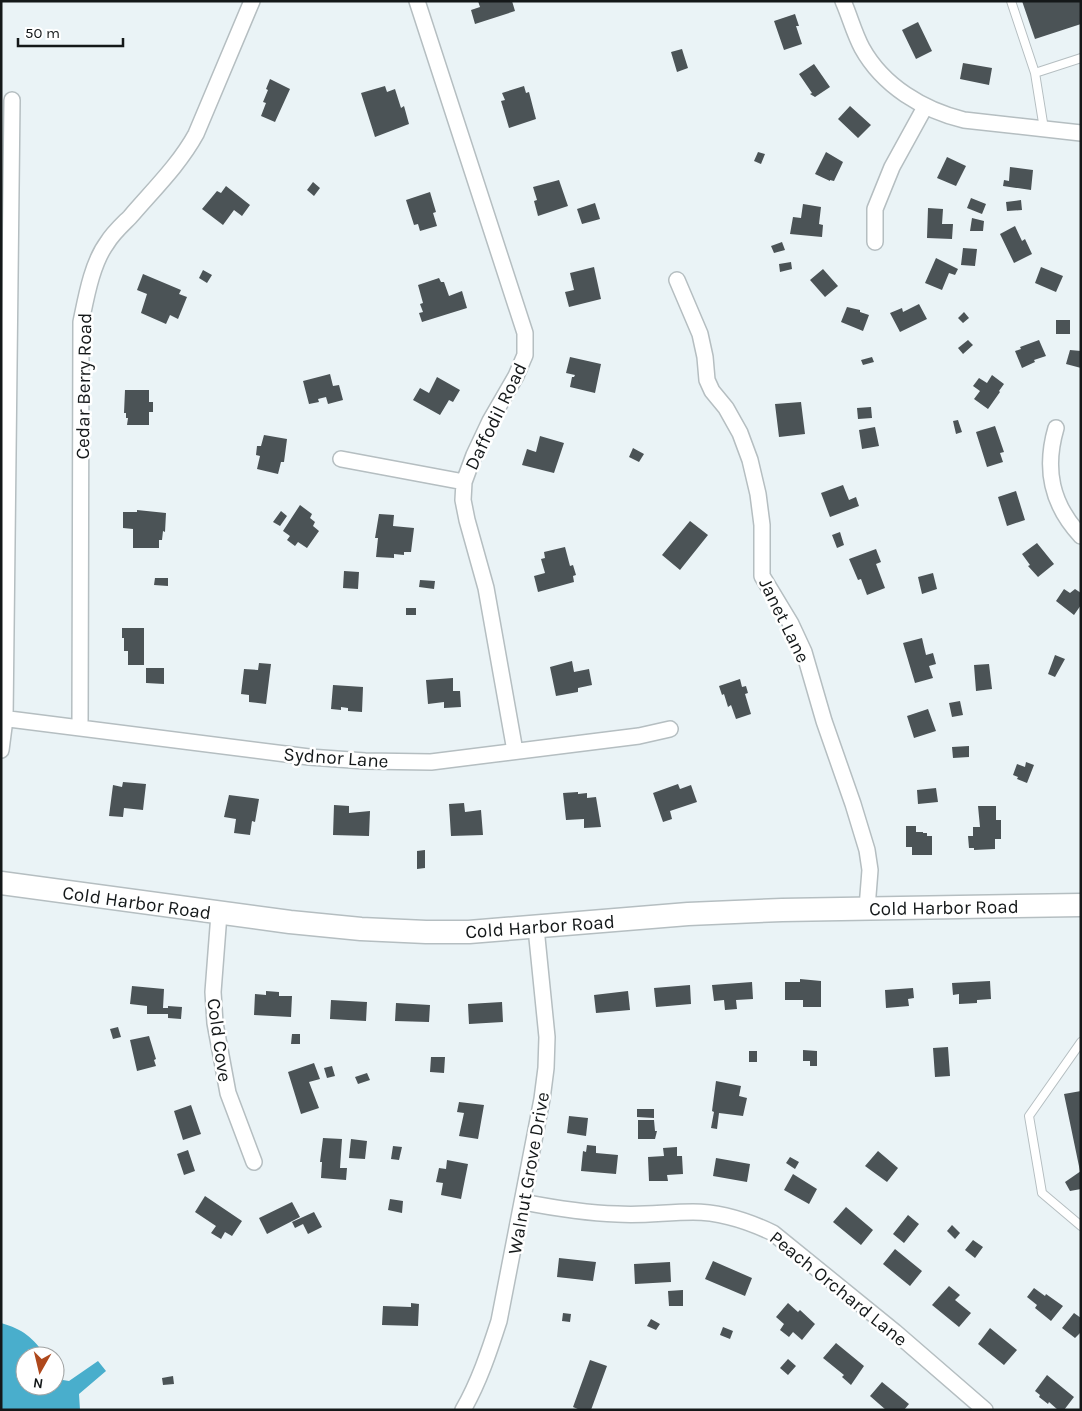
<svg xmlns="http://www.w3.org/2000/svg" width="1082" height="1411" font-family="Karla,sans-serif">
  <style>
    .water { fill: #49aecc }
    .building { fill: #4b5356 }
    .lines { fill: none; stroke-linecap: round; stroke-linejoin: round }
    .lane-casing { stroke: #b5bec1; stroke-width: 10 }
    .street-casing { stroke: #b5bec1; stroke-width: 18 }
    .secondary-casing { stroke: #b5bec1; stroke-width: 25 }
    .lane { stroke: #fff; stroke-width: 8 }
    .street { stroke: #fff; stroke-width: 15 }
    .secondary { stroke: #fff; stroke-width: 22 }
    .labels { text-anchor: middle; stroke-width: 5; stroke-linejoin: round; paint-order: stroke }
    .street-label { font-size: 19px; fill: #141819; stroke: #fff }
  </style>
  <rect width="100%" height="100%" fill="#eaf3f6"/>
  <path class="water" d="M1 1323C23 1329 33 1338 46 1356H25V1386H55V1368L63 1380 69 1381 98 1361 106 1371 79 1394 80 1410H1Z"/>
  <path class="building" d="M478 1H512L515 11 475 24 471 10 480 7Z
    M1022 1H1081V24L1035 39Z
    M795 14 799 26H796L802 44 784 50 774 21Z
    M918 22 932 51 916 59 902 30Z
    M682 49 688 68 677 72 671 52Z
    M963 63 992 68 989 85 960 79Z
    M814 64 830 87 815 97 810 94 812 93 799 74Z
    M270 79 290 89 275 122 261 116 266 103 263 102 268 90 266 89Z
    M385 86 387 92 395 89 401 108 404 106 409 124 375 137 361 93Z
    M524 86 526 93 529 92 536 119 509 128 501 101 505 100 502 93Z
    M850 106 871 125 858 138 838 119Z
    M758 152 765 154 761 164 754 161Z
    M826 152 843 162 834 181 830 180V181L815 174Z
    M947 157 966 166 956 186 937 178Z
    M1010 167 1033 170 1031 190 1003 186 1004 180 1009 181Z
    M559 180 568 206 538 216 534 201 537 200 533 187Z
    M313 182 320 188 314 196 307 190Z
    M226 186 250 205 242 216 234 210 223 225 202 209 217 191 221 193Z
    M430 192 436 212 433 213 437 226 420 231 418 224 414 225 406 200Z
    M971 198 986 204 982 214 967 208Z
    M1021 200 1022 210 1007 211 1006 202Z
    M595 203 600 219 582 224 577 209Z
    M803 204 821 207 819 224 823 225 822 237 790 234 793 217 801 218Z
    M928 208 943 209 942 224H953L952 239 927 238Z
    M972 218 984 221 983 231H970Z
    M1015 226 1022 241 1025 239 1032 254 1014 263 1000 234Z
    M782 242 785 250 774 253 771 246Z
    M963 248 977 249 975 266 961 265Z
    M936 258 958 269 955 275 949 273 942 290 925 283Z
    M791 262 792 269 780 272 779 264Z
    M594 267 601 299 569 307 565 292 574 290 570 273Z
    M1041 267 1063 276 1056 292 1035 283Z
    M823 269 838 286 825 297 810 280Z
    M203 270 212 275 207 283 199 278Z
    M143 274 181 290 179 294 187 297 178 319 170 315 166 324 141 313 147 294 137 290Z
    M439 278 441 282H444L449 296 462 291 467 308 422 322 419 313 423 312 420 304 423 303 418 285Z
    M919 304 927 319 900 332 890 313 902 308 903 312Z
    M847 307 860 310V312L869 315 863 331 841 322Z
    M964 312 969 318 963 323 958 318Z
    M1056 320H1070V334H1056Z
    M968 340 973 345 963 354 958 348Z
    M1039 340 1046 356 1034 360 1035 362 1022 368 1015 351 1021 349 1020 347Z
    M1070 350 1081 351V368L1066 364Z
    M570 357 601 364 595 393 570 387 572 377H574L575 375 566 373Z
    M872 357 874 362 863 365 861 360Z
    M330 374 333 386 339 385 343 400 328 404 326 397 318 399 319 402 309 404 303 381Z
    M992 375 1004 384 999 391 1000 392 988 409 974 399 980 391 973 386 979 378 987 383Z
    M437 377 460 390 453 402 449 400 440 415 413 400 420 388 429 393Z
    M125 390H149V402H153V412H149V425H127L128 418H126V413H124Z
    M801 402 805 434 779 437 775 404Z
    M871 407 872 418 858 419 857 408Z
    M958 420 962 432 956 434 953 421Z
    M995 426 1004 452 1000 453 1003 462 987 467 976 432Z
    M875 427 879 446 862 449 859 430Z
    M264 435 287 439 284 462H281L278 474 257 469 260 456 256 455 257 446H261Z
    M540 436 564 443 554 473 522 465 527 449 536 452Z
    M633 448 644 454 639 462 629 457Z
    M843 485 849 500 856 497 859 506 830 517 821 493Z
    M1016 491 1025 520 1007 526 998 497Z
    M300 505 312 514 310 518 315 522 313 526 319 531 307 548 298 542 295 546 287 540 290 536 283 531Z
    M137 510 166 513 165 532 163 531 162 540H159V548H133V529L123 528V512H137Z
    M281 511 287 516 280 526 273 522Z
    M379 514 394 515 393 526 414 528 411 552H404V555L394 554V558L376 557 378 538H375Z
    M690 521 708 535 680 570 662 555Z
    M840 532 844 545 837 548 832 535Z
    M1037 543 1054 564 1038 577 1028 566 1030 565 1022 554Z
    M565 547 570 566 573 565 576 575 573 576 574 582 538 592 534 576 545 573 541 559 545 558 544 552Z
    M876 549 881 562 876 564 885 588 867 595 861 579 858 580 849 559Z
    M344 571 359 572 358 589 343 588Z
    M933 573 937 589 922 594 918 577Z
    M155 578H168V586L154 585Z
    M420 580 435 581 434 589 419 587Z
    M1064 589 1070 593 1075 589 1081 593V605L1074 615 1056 601Z
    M406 608H416V615H406Z
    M122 628H144V665H128V651H124V638H122Z
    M922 638 926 655 933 653 936 664 929 666 933 678 915 683 903 643Z
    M1055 655 1065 659 1055 677 1048 674Z
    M572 661 574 672 589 669 592 685 578 688V692L556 696 550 667Z
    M259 663 271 664 266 704 249 702V695L241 694 244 669 258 670Z
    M989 664 992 689 976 691 974 665Z
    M146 668H164V684L146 683Z
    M453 678V691H460L461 707 444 708V702L428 704 426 680Z
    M740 679 742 687 746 686 748 693 745 694 751 714 736 719 731 705 728 707 724 694 722 695 719 686Z
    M333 685 363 687 362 712 348 711V708L341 707V710L331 709Z
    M960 701 963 715 952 717 949 703Z
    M928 709 936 731 914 738 907 716Z
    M969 746V757L953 758 952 747Z
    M1026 762 1034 765 1027 783 1017 779 1018 777 1013 775 1017 764 1025 767Z
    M123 782 146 784 143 810 124 808 123 817 109 816 113 785 122 787Z
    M678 784 680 789 691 785 697 802 670 811 672 819 663 822 653 793Z
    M936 788 938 802 918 804 917 790Z
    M578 792V794L587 793V798L596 797 601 827 584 828V819L566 820 563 793Z
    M229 795 259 799 255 822 252 821 250 835 234 833 236 819 224 817Z
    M464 803 465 812 481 810 483 835 451 836 449 804Z
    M334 805 349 806V813L370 811 369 836 333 835Z
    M978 806H996V820H1001V839H995V849L974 850V848H969L968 836H973V827H980Z
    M906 826H916V832H923V833H927V836H932V855H912V847H906Z
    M425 850V868L417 869V851Z
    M800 979 821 981V1007H803V1000H785V982H800Z
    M990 981 991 999 977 1000V1003L959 1004V994L953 995 952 983Z
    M752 982 753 999 736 1000 737 1009 725 1010 724 1000 714 1001 712 985Z
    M690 985 691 1004 656 1007 654 988Z
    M132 986 164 989 163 1008H168V1006L182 1007 181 1019 168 1018V1014H147V1006L130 1004Z
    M913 988 914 998 908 999 909 1006 886 1008 885 990Z
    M266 991 279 992V996H292L291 1017 254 1015 255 994 266 995Z
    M628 991 630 1010 596 1013 594 995Z
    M331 1000 367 1002 366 1021 330 1019Z
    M502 1002 503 1022 469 1024 468 1004Z
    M396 1003 430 1005 429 1022 395 1021Z
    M118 1027 121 1037 113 1039 110 1029Z
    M292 1034H300V1044H291Z
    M149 1036 156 1059 154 1060 156 1066 137 1071 130 1040Z
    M948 1047 950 1076 935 1077 933 1048Z
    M803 1050 817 1051V1066H810V1061H803Z
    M749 1051H757V1062H749Z
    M431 1057H445L444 1073 430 1072Z
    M314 1063 320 1079 309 1082 319 1108 301 1114 288 1072Z
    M332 1066 335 1076 327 1078 324 1068Z
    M367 1073 370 1080 358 1084 355 1077Z
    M716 1081 741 1086 739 1096 747 1098 743 1116 719 1113 717 1129 711 1128 714 1112 712 1111Z
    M1081 1091V1171H1080L1064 1094Z
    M459 1102 484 1105 478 1139 459 1136 464 1113 457 1112Z
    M191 1105 201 1134 183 1140 174 1111Z
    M637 1109H654V1118L637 1117Z
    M569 1116 588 1118 586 1136 567 1133Z
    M638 1120H654L655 1131H657L655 1139H638Z
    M323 1138 342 1139 340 1168H347L346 1180 321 1178 322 1162H320Z
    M351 1139 367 1141 365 1159 349 1158Z
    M587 1145 596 1146V1153L618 1155 616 1174 581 1171 583 1151 586 1152Z
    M393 1146 402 1147 399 1160 391 1159Z
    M677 1147V1156H682L683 1174 667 1175 668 1181H649L648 1157 664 1156 663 1148Z
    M188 1150 195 1171 184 1175 177 1154Z
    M878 1151 898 1168 887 1182 865 1166Z
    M790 1157 799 1162 795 1169 786 1163Z
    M716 1158 750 1164 747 1182 713 1176Z
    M447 1160 468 1164 461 1199 441 1195 443 1183 436 1182 439 1168 446 1169Z
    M1081 1171V1189L1070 1191 1065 1182Z
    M793 1174 817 1189 809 1204 784 1190Z
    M205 1196 242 1221 232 1236 225 1232 221 1239 211 1233 216 1226 195 1212Z
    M390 1199 403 1201 402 1213 388 1210Z
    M292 1202 300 1217 267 1234 259 1218Z
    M846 1207 873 1230 861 1245 833 1222Z
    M314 1212 322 1227 308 1234 303 1224 295 1228 292 1222Z
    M908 1215 919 1224 904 1243 893 1234Z
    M952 1225 960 1233 955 1239 947 1231Z
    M973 1240 983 1247 975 1258 965 1250Z
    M895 1249 922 1271 910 1286 883 1264Z
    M559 1258 596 1262 593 1281 557 1277Z
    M713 1261 752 1278 745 1296 705 1279Z
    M670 1262 671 1282 635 1284 634 1264Z
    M949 1286 960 1295 955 1300 971 1313 959 1327 932 1305Z
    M1034 1288 1045 1296 1046 1294 1063 1306 1051 1321 1035 1308 1037 1305 1027 1297Z
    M683 1290V1306H669L668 1291Z
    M411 1303 419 1304 418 1326 382 1325 383 1306 411 1307Z
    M788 1303 798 1312 800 1310 815 1324 802 1340 793 1332 789 1337 780 1330 784 1324 776 1317Z
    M563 1313 571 1314 570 1322 562 1321Z
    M1074 1313 1081 1318V1332L1075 1338 1062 1328Z
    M651 1319 660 1324 656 1330 647 1326Z
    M723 1327 733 1331 730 1339 720 1335Z
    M990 1328 1017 1350 1004 1365 978 1344Z
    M836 1343 864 1366 851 1385 842 1377 844 1375 823 1358Z
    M788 1359 796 1366 788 1375 780 1368Z
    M590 1360 607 1366 591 1410H580L573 1407Z
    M1047 1375 1074 1397 1064 1410H1058L1049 1402 1048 1404 1039 1397 1040 1395 1035 1391Z
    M173 1376 174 1384 163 1385 162 1378Z
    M882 1382 909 1404 904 1410H886L870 1396Z"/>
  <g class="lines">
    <g class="lane-casing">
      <path id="lane" d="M1011 1 1035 73
        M1044 129 1035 73 1081 58
        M1081 1042 1029 1116 1042 1193 1081 1226"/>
    </g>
    <g class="street-casing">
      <path id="street" d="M417 1 525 333V355L516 376 490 421 474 455 464 482 463 500 467 520 486 588 515 751
        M843 1C850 17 854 33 862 48 883 86 923 110 964 120L1081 133
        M875 242V209L892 167 925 107
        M677 280 700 334 705 357 707 380 712 391 726 408 740 433 750 460 758 494 762 525V576L791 624 804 652 824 721 853 804 867 850 870 870 867 908
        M1056 428C1044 469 1051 504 1081 536
        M341 459 464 482
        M1 718 309 757 365 761 431 762 639 736 670 729
        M80 728 81 322C86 298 92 263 107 243 113 233 122 225 130 217 153 190 179 165 196 134L252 1
        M1 750 5 719 12 100
        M219 914 213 992 215 1023 228 1093 254 1162
        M523 1202C554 1208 585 1213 617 1214 642 1216 667 1212 693 1212 721 1212 748 1221 773 1233L895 1332 985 1410
        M463 1410C479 1382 489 1352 499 1321L542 1099 546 1068 547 1037 536 928"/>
    </g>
    <g class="secondary-casing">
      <path id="secondary" d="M1 883 290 922 361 929 426 932H469L688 914 782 910 1081 905"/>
    </g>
    <use href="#lane" class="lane"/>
    <use href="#street" class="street"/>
    <use href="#secondary" class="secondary"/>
  </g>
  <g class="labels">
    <g class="street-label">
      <text transform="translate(83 386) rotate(-89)" y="7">Cedar Berry Road</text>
      <text transform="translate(495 416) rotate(-64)" y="7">Daffodil Road</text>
      <text transform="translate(785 620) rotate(64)" y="7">Janet Lane</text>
      <text transform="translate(336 757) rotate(4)" y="7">Sydnor Lane</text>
      <text transform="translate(137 902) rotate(8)" y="7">Cold Harbor Road</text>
      <text transform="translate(944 907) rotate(-1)" y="7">Cold Harbor Road</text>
      <text transform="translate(540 926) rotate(-4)" y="7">Cold Harbor Road</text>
      <text transform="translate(220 1040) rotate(82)" y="7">Cold Cove</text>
      <text transform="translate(528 1173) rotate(-80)" y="7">Walnut Grove Drive</text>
      <text transform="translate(839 1288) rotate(39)" y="7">Peach Orchard Lane</text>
    </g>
  </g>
  <rect width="1082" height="1411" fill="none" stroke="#141819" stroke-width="5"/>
  <g transform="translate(40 1371) rotate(188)"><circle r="24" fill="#ffffff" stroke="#a1a3a3"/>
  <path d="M0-4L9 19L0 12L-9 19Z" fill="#ae481c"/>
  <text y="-8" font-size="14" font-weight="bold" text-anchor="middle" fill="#141819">N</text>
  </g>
  <path d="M18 38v8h105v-8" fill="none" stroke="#141819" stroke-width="2.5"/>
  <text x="25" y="38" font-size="15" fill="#141819" stroke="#ffffff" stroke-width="4" paint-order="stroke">50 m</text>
</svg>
